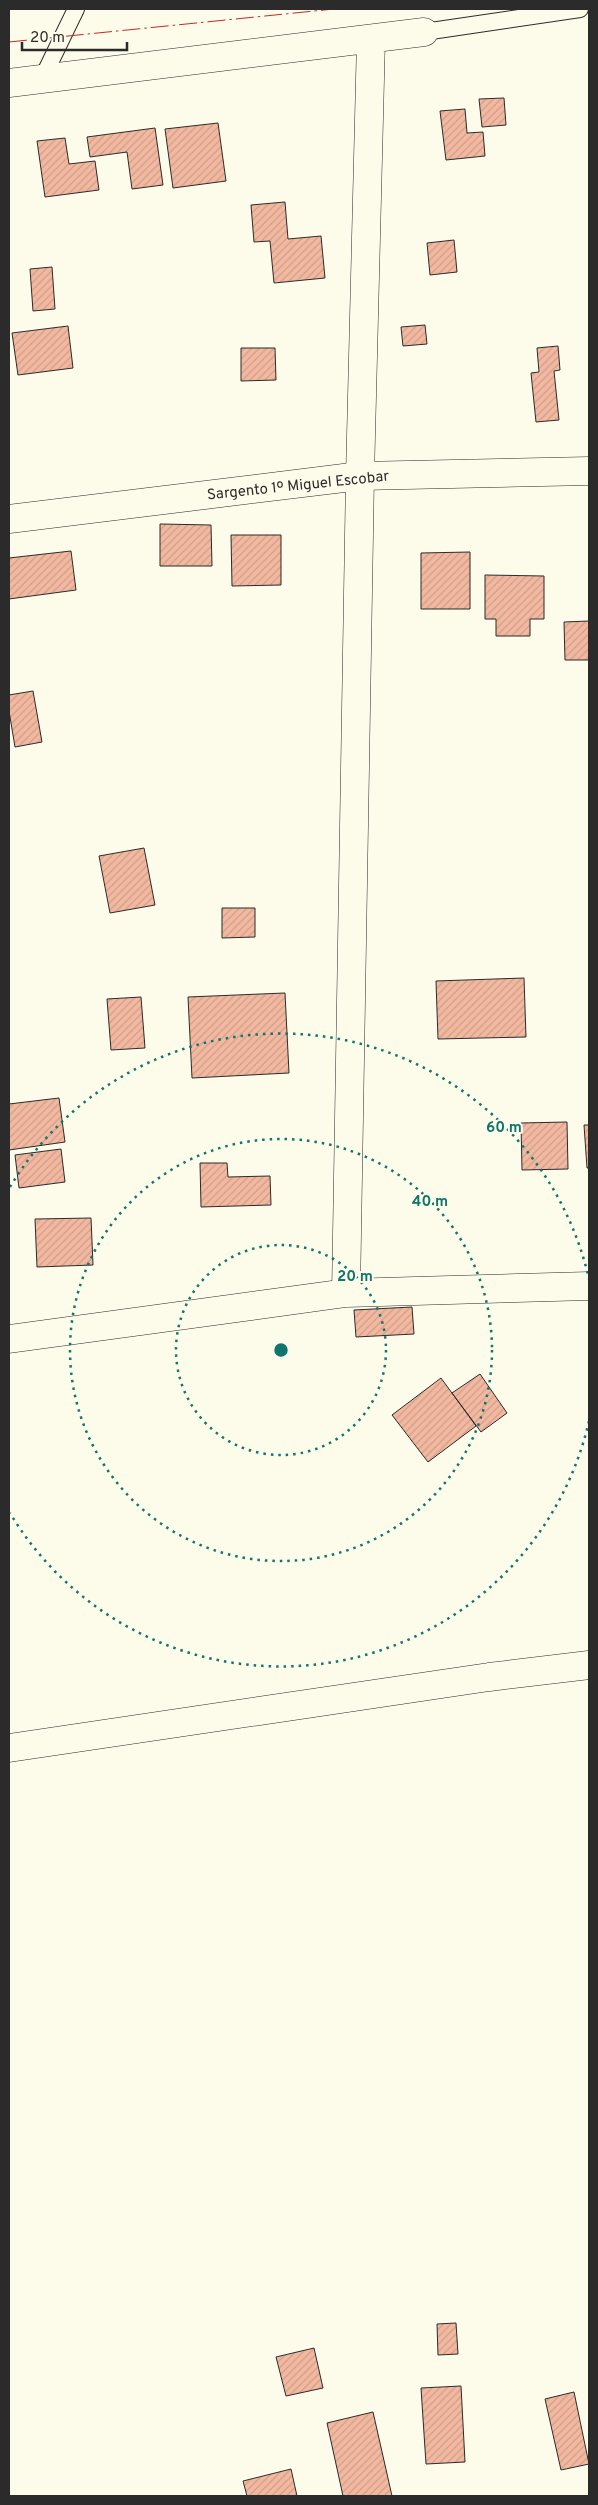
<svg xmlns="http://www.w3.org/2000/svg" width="598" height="2505" font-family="Overpass,sans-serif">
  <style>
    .building { fill: url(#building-hatch); stroke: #2b2b2b }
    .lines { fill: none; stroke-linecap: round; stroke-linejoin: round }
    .lane-casing { stroke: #2b2b2b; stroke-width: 18 }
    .street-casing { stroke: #2b2b2b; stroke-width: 29 }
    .secondary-casing { stroke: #2b2b2b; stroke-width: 29 }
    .lane { stroke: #fdfbea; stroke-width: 16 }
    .street { stroke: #fdfbea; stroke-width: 28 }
    .secondary { stroke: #fdfbea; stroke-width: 28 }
    .power { stroke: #c62828; stroke-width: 1; stroke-dasharray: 18 4 2.5 4; stroke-linecap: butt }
    .ring { fill: none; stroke: #0f766e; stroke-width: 2.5; stroke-dasharray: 2.5 5 }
    .labels { text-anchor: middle; stroke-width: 4; stroke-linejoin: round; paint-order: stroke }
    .street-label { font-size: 15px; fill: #2b2b2b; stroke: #fdfbea }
    .centre { fill: #0f766e; stroke: #fdfbea; stroke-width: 2.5 }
    .ring-label { font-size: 15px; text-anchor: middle; font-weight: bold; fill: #0f766e; stroke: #fdfbea; stroke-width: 4; stroke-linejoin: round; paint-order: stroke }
  </style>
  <defs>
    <pattern id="building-hatch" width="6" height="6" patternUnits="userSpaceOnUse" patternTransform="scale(1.25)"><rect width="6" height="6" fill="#f2b8a0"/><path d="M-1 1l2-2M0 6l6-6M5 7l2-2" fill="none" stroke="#d09e8a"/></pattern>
  </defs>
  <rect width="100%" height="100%" fill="#fdfbea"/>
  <path class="building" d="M504 98 506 125 482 127 479 99Z
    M465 109 467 133 483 132 485 156 446 160 440 111Z
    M218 123 226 181 173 188 165 129Z
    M155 128 163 185 132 189 127 152 90 157 87 137Z
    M65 138 69 164 95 161 99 190 45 197 37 141Z
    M285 202 288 239 321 236 325 278 274 283 270 241 254 242 251 205Z
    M454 240 457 272 430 275 427 243Z
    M52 267 55 309 33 311 30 269Z
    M425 325 427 344 403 346 401 327Z
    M68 326 73 368 18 375 12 333Z
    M558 346 560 370 554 371 559 420 536 422 531 373 539 372 537 348Z
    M241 348H275L276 380 241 381Z
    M160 524 211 525 212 566H160Z
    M231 535H281V585L232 586Z
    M71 551 76 590 9 599V558Z
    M470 552V609H421V553Z
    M485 575 544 576V619H530V636H496V619H485Z
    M589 621V660H565L564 622Z
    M33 691 42 742 15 747 9 711V695Z
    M144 848 155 905 110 913 99 856Z
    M222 908H255V937L222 938Z
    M524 978 526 1037 438 1039 436 981Z
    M285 993 289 1073 192 1078 188 997Z
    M141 997 145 1048 111 1050 107 999Z
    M59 1098 65 1142 9 1150V1104Z
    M567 1122 568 1169 522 1170 521 1123Z
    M584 1125H589V1168H587Z
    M61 1149 65 1182 19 1188 15 1155Z
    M200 1163H227L228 1177 270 1176 271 1205 201 1207Z
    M91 1218 93 1265 37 1267 35 1219Z
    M412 1307 414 1334 356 1337 354 1310Z
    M480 1374 507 1413 481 1432 452 1393Z
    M441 1378 476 1426 428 1462 392 1415Z
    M456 2323 458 2354 438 2355 437 2324Z
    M314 2348 323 2388 286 2396 276 2357Z
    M461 2386 465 2462 426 2464 421 2388Z
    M574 2392 589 2464 561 2470 545 2399Z
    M373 2412 392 2496H343L327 2423Z
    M291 2469 297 2496H247L243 2481Z"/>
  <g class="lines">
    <g class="lane-casing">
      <path id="lane" d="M424 32 580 9
        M42 79 76 9"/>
    </g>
    <g class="street-casing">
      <path id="street" d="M9 83 424 32
        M346 1293 360 476 371 39
        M9 1339 346 1293 589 1286
        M9 1748 489 1677 589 1665"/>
    </g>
    <g class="secondary-casing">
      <path id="secondary" d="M9 519 360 476 589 471"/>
    </g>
    <use href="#lane" class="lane"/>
    <use href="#street" class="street"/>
    <use href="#secondary" class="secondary"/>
    <path class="power" d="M9 42 334 9"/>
  </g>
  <g class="ring">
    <circle cx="281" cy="1350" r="105"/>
    <circle cx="281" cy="1350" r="211"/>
    <path d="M589 1421A316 316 0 0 1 10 1513M10 1187A316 316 0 0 1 589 1279"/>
  </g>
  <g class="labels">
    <g class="street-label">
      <text transform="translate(298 485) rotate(-6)" y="5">Sargento 1º Miguel Escobar</text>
    </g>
  </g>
  <circle cx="281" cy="1350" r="8" class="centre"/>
  <g class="ring-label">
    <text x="504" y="1132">60 m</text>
    <text x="430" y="1206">40 m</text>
    <text x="355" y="1281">20 m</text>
  </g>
  <rect width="598" height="2505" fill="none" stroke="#2b2b2b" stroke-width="20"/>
  <path d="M22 42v8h105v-8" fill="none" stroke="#2b2b2b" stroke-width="2.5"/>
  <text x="30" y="42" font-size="15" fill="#2b2b2b" stroke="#fdfbea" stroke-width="4" paint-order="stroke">20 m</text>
</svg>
